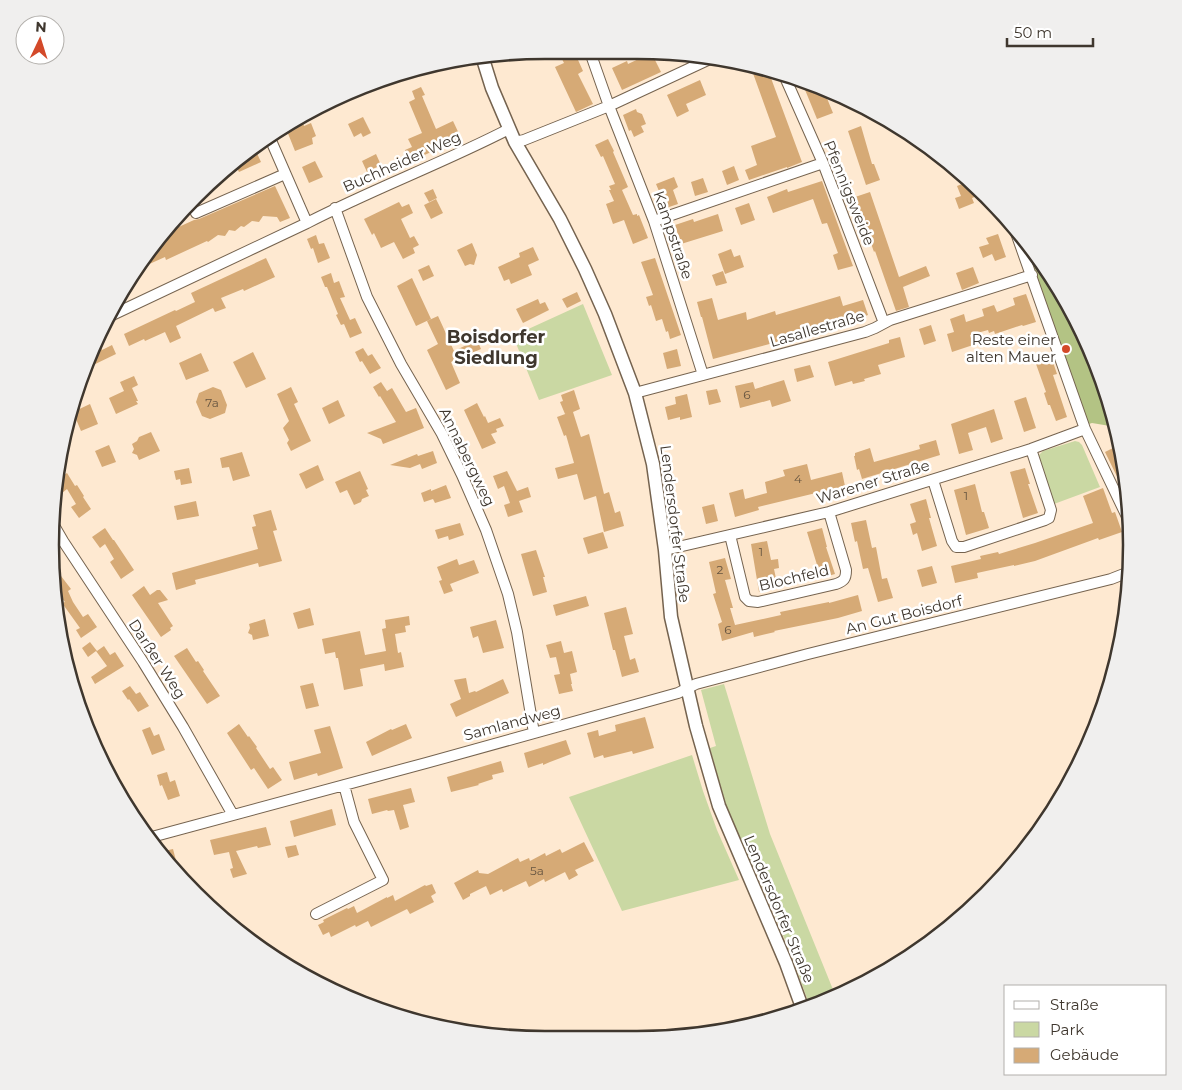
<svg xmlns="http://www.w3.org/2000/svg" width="1182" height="1090" font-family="Montserrat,sans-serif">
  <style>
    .green { fill: #cad8a3 }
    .forest { fill: #b3c384 }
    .building { fill: #d6aa76 }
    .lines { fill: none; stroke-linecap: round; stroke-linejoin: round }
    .minor-casing { stroke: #75634f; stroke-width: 12 }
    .tertiary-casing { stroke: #75634f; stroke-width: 15 }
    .minor { stroke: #fff; stroke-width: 10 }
    .tertiary { stroke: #fff; stroke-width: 12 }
    .poi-dot { fill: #d34929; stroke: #fff; stroke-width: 2 }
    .labels { text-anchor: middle; stroke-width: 5; stroke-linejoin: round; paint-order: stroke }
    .number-label { font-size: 12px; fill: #655440 }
    .street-label { font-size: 15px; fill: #3f372e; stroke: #fff }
    .poi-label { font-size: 15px; fill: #3f372e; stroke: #fff; text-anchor: end }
    .quarter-label { font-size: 18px; font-weight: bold; fill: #3f372e; stroke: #fff }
    .rim { fill: none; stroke: #3f372e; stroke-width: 2.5 }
  </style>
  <rect width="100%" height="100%" fill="#fee9d1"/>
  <path class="green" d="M583 304 612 375 539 400 513 336Z
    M1075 441 1079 442 1082 445 1100 487 1054 504 1039 460V455L1043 451Z
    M724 684 770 834 836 997 826 1002 810 1007 793 959 757 874 727 810 710 748 716 746 701 690Z
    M692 755 703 791 717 830 739 880 622 911 569 797Z"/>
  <path class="forest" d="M1025 241 1049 270 1094 356 1116 427 1092 423 1086 425Z"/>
  <path class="building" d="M558 51H574L583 71 578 74 593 104 576 112 555 67 564 63Z
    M647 55 653 56 661 72 622 90 612 68 627 61 628 64Z
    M750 65 768 70 802 162 787 168V167L749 180 745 170 757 165 751 146 776 137Z
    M700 80 706 95 686 104 689 111 677 117 667 95Z
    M801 80 822 86 833 113 817 119Z
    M421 87 425 95 422 96 436 129 453 121 461 138 416 159 415 157 409 160 405 150 412 147 408 139 422 133 409 102 415 99 412 91Z
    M636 109 637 112 642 114 646 124 641 126 644 132 634 137 631 130 629 131 623 115Z
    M301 117 304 126 311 123 316 136 312 138 313 144 295 151 285 126Z
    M363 117 371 133 363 137 361 133 354 137 348 124Z
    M861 126 872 164H874L880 180 866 185 848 131Z
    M608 139 614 151 613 152 628 187 622 190 633 215 637 214V216L639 215 648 238 633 244 624 220 613 224 606 204 614 201 609 190H611L609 186 615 184 603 156 601 157 595 145Z
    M254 147 261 162 239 172 234 162 244 152Z
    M376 154 381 165 367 172 362 161Z
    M315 161 323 177 309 183 302 167Z
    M734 166 739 180 727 185 722 171Z
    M957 170 985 193 972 198 974 203 959 209 955 198 961 196 957 186 962 184Z
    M674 177 678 187 673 190 678 204 666 208 656 184Z
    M703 178 708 192 695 196 691 182Z
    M822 181 853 266 838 270 833 255 838 253 827 223 822 224 813 199 773 213 767 197 787 189 788 192Z
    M275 186 290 218 280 222 277 217 263 216 259 222 252 221 244 227 241 226 235 231 229 230 225 236 218 235 208 242 207 241 166 260 165 257 136 270 161 235 194 220 199 219Z
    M433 189 437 198 429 202 424 193Z
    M870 192 899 277 926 266 930 276 903 287 909 307 896 311 875 251 874 252 855 197Z
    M436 199 443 213 431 219 424 205Z
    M399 202 402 207 409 204 413 213 401 219 410 238 414 236 419 245 413 248 415 253 403 259 394 242 381 248 374 233 372 235 364 219Z
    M749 203 755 220 741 225 735 208Z
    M718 214 723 231 681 244 675 225 693 219 694 222Z
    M998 234 1006 257 995 261 992 254 983 258 979 247 989 244 986 238Z
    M316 235 319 244 324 243 330 258 318 263 313 248 311 249 307 239Z
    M472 243 477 255 474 265 470 264 465 266 457 250Z
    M533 247 539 260 528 265 532 275 511 284 509 279 504 281 498 267 520 257 519 253Z
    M731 249 734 257 740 255 744 267 725 274 718 254Z
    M266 258 275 277 244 291 243 289 221 298 226 308 215 312 213 308 176 326 181 338 170 343 165 332 145 341 144 339 129 346 124 334 175 310 176 311 195 302 191 293Z
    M655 258 681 335 670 339 668 331 666 332 662 319 656 321 651 305 649 306 646 297 653 295 641 262Z
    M429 265 434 276 423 281 418 270Z
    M973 267 979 283 962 290 956 273Z
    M723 271 727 283 716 286 712 275Z
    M331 273 334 283 339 281 345 297 340 298 350 320 355 318 362 333 350 338 344 324 341 325 336 315 338 314 327 287H325L321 277Z
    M412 278 431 319 416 326 397 286Z
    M577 292 581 301 567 308 562 299Z
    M1026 294 1036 322 1023 326 1022 325 995 334 994 331 989 333 988 330 970 335 973 345 952 352 947 334 954 332 950 319 964 314 966 322 984 316 982 309 994 305 997 312 1015 305 1013 298Z
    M840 296 843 306 863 300 868 315 840 324 841 325 713 359 702 317H701L697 302 712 298 718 320 746 312 747 320 775 311 776 315Z
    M538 299 540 304 545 302 549 310 523 323 516 309Z
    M438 316 454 351 477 340 481 349 451 362 460 383 446 390 427 350 438 344 427 321Z
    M931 325 936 341 924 345 919 329Z
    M900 337 905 357 878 365 881 374 864 379 865 381 853 384 852 381 835 386 828 362 889 343V340Z
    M98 341 102 350 112 345 116 354 87 368Z
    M363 348 368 356 372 354 381 368 370 374 362 361 360 362 355 352Z
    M677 349 681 366 667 369 663 353Z
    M253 352 266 379 246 388 233 362Z
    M201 353 209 371 186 380 179 363Z
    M1052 359 1057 374 1053 375 1067 417 1056 421 1050 405H1048L1044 393 1046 392 1036 364Z
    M810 365 814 377 797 382 794 369Z
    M134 376 138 385 132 388 138 401H136L138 404 116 414 109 398 124 391 120 382Z
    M784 380 791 401 772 407 770 400 740 408 735 386 753 382 755 389Z
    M381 382 387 391 392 388 406 412 416 408 424 428 383 444 381 439 367 433 396 422 380 396 379 397 373 387Z
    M213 387 221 390 227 405 225 413 210 419 202 416 196 402 199 393Z
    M291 387 298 402 294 404 311 441 291 451 287 443 289 440 283 428 289 421 277 394Z
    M717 389 721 402 709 405 706 391Z
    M574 390 580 409 573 412 579 431 581 437 589 434 604 494 609 492 615 513 620 511 624 526 604 532 596 496 584 500 577 474 558 479 555 468 574 463 566 435 564 436 557 417 568 413 565 414 560 402 563 401 561 395Z
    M687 394 692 417 680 420V417L668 420 665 407 676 404 675 397Z
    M1026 397 1036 428 1024 432 1014 401Z
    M338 400 345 416 329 424 322 408Z
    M477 403 484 417 485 416 488 423 500 418 504 426 496 429 497 432 491 434 496 443 482 449 464 410Z
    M90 404 98 424 81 431 73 412Z
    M994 409 1003 439 991 443 986 427 968 433 973 450 959 454 951 424Z
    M151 432 160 451 139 460 137 455 132 453 134 449 132 444 137 441 139 437Z
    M936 440 940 455 862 479 859 469 857 470 854 456H855V453L870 448 874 462 920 449 919 445Z
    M1121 444 1123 449 1127 495H1126L1105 452Z
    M109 445 116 462 102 467 95 451Z
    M433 451 437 463 422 469 420 464 410 468 390 465 417 454 418 456Z
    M242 452 250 476 233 481 229 467 222 468 220 458Z
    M807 464 811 480 842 472 845 486 758 507 759 510 735 517 729 493 743 489 745 499 767 493 765 482 785 476 783 470Z
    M318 465 324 480 306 489 299 474Z
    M189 468 192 483 181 485 180 479 176 480 174 471Z
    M1025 468 1030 484H1028L1038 513 1023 518 1010 472Z
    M360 471 368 489 366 490 369 496 362 499 361 502 354 505 347 490 340 493 335 482Z
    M507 471 517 491 528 487 531 497 519 501 523 512 508 517 504 505 510 503 504 486 498 489 493 476Z
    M67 473 75 486 77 485 84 496 83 497 91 509 79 518 71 507 76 504 67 489 62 493 56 484V480Z
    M975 484 982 512H984L989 528 966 535 954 490Z
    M446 485 451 498 435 503 433 499 424 502 421 493 431 489V491Z
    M1103 488 1112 513 1115 512 1122 532 1099 540 1098 538 1035 561 1014 566V565L977 573 978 578 955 583 951 566 981 559 980 556 998 552 999 554 1035 543 1093 523 1083 496Z
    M926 499 931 518H929L937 546 922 551 917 533 913 535 910 524 916 522 910 504Z
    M196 501 199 516 177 520 174 506Z
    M714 504 718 521 706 524 702 507Z
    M271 510 277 530 273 531 282 561 259 567 258 563 218 574 195 580 196 584 176 590 172 573 258 549 252 527 256 526 253 515Z
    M866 520 872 548 876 547 882 579 887 578 893 598 878 602 868 568 863 569 857 541 855 542 851 523Z
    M460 523 464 535 449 540 448 536 438 539 435 530Z
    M105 528 113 540H114L134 570 121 579 110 562 114 559 105 544 100 548 92 537Z
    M822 528 827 547H826L835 574 821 578 807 532Z
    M603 532 608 548 588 554 583 538Z
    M767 541 771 560 778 559 779 568 774 569 778 588 759 592 751 544Z
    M536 550 545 577H543L547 592 533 596 521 554Z
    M725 558 731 579 725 580 733 608H730L735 625 781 615 780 612 829 602V603L858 595 862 611 838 618 774 631 775 632 754 637 753 632 722 641 718 624 722 622 713 594 716 593 709 562Z
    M457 559 459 565 474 560 479 573 450 584 453 591 444 594 439 581 442 580 437 567Z
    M932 566 937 583 922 587 917 570Z
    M61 576 71 589 68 591 73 602 83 617 88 614 97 627 81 638 76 630 80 628 62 603 65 602 56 591 55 580Z
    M144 586 150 595 157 590H160L168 600 158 603 173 626 170 628 171 630 161 637 132 595Z
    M586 596 589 606 556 616 553 605Z
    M626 607 633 634 624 636 630 660 635 658 639 672 622 677 615 650H613L604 613Z
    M310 608 314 625 298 629 293 613Z
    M409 616 410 625 405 626 406 632 395 634 398 653 401 652 404 667 385 671 384 664 360 669 363 686 344 690 338 658H336L335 652 325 654 322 639 360 631 365 655 386 651 382 629 386 628 385 620Z
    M265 619 269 636 253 640 252 635 248 633 250 628 249 624Z
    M496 620 504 648 483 653 478 636 473 638 470 627Z
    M561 641 564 653 572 651 577 672 570 674 572 684H571L573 691 559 694 554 675 560 674 556 657 550 658 546 645Z
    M90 642 97 651 104 646 110 655 115 652 124 666 95 684 91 677 107 666 96 651 88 657 82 648Z
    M187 648 196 662 198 661 204 670 203 671 220 696 207 704 174 656Z
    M466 678 469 693 475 691 476 692 503 679 509 693 456 717 450 704 461 699 454 680Z
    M313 683 319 706 306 709 300 686Z
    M130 686 136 694 140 692 149 706 138 712 129 699 128 700 122 691Z
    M645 717 654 748 633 754 632 751 604 758 603 755 594 758 587 733 598 730 599 736 616 731 615 725Z
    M239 724 248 737 249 736 257 747 256 748 270 769 273 767 282 780 268 789 254 768 251 770 227 733Z
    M406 724 412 738 372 756 366 742 391 729 392 730Z
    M330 726 343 768 318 776 317 773 294 780 289 762 321 753 314 730Z
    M150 727 154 736 159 734 165 750 152 755 142 730Z
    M566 740 571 754 550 762 543 765V763L528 768 524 753Z
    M501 761 504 772 492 775 493 779 478 784 479 785 451 792 447 777Z
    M167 772 170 782 175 780 180 796 168 800 162 785 160 786 157 775Z
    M411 788 415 802 403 805 409 827 400 830 394 810 388 811 387 810 372 814 368 799Z
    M332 809 336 825 294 837 290 821Z
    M266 827 271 845 258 848 257 846 236 851 247 874 233 878 230 869 233 868 229 852 214 855 210 840Z
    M584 842 594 861 575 870 578 875 569 880 565 872 545 882 544 879 529 887 526 881 503 892 502 889 490 895 486 886 470 894V896L463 900 454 883 478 870 479 873 488 874 518 858 520 862 529 858 530 861 545 853 546 856 560 849 562 853Z
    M296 845 299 855 288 858 285 847Z
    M173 849 180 876 160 852Z
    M432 884 436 893 431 896 434 902 410 914 407 909 371 927 368 921 356 927 355 925 331 937 329 932 323 935 318 925 324 922 323 920 347 908 348 909 354 906 357 913 387 897V898L393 895 395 901 425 885 426 886Z"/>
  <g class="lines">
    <g class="minor-casing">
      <path id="minor" d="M590 52 609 106 654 221 703 375
        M784 75 823 163 884 323
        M269 136 307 223
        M515 142 524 140 609 106 712 58
        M335 208 367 297 401 364 442 434 462 475 486 530 508 594 517 632 534 733
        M196 213 285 174
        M654 221 823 163
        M1015 230 1085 429 1130 523
        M108 317 307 223C373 189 443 163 509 129
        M635 393 865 332 875 328 890 320 1032 275
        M933 480 952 541 956 547H964L1045 520 1049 518 1051 510 1031 449
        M52 522 63 541 143 662 183 727 233 815
        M730 535 745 597 749 601 758 602 836 584C844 581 846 579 846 570L829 512
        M665 550 829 512 1031 449 1085 429
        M148 838 426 763 678 693 696 684 808 654 1111 579 1129 572
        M316 914 383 880 354 822 344 785"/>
    </g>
    <g class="tertiary-casing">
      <path id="tertiary" d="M482 56 492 88 515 142 560 219 585 269 605 314 635 393 653 464 665 550 671 617 696 726 719 806 786 963 803 1010"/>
    </g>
    <use href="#minor" class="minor"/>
    <use href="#tertiary" class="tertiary"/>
  </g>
  <circle class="poi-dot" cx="1066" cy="349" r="5"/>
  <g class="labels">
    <g class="number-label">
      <text x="747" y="399">6</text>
      <text x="212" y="407">7a</text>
      <text x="798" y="483">4</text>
      <text x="966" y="500">1</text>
      <text x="761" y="556">1</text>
      <text x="720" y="574">2</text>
      <text x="728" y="634">6</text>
      <text x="537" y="875">5a</text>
    </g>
    <g class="street-label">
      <text transform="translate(402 162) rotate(-24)" y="5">Buchheider Weg</text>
      <text transform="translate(849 193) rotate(68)" y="5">Pfennigsweide</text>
      <text transform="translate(673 235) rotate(71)" y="5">Kampstraße</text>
      <text transform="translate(817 329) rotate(-16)" y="5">Lasallestraße</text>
      <text transform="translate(467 457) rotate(64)" y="5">Annabergweg</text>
      <text transform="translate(873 482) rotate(-17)" y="5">Warener Straße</text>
      <text transform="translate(675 524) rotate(83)" y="5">Lendersdorfer Straße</text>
      <text transform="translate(794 578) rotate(-13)" y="5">Blochfeld</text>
      <text transform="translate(904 615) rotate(-14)" y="5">An Gut Boisdorf</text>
      <text transform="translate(157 659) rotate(57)" y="5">Darßer Weg</text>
      <text transform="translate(512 723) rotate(-15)" y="5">Samlandweg</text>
      <text transform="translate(779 909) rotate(67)" y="5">Lendersdorfer Straße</text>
    </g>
    <g class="poi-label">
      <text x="1056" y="345">Reste einer<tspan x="1056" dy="17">alten Mauer</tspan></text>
    </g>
    <g class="quarter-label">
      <text x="496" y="343">Boisdorfer<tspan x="496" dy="21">Siedlung</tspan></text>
    </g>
  </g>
  <path d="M0 0H1182V1090H0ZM545 59H637A486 486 0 0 1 1123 545V545A486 486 0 0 1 637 1031H545A486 486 0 0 1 59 545V545A486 486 0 0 1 545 59Z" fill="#f0efee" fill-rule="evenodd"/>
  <path class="rim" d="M545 59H637A486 486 0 0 1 1123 545V545A486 486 0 0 1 637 1031H545A486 486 0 0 1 59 545V545A486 486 0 0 1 545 59Z"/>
  <rect x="1004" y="985" width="162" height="90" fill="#ffffff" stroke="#b2afab"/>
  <rect x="1014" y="1001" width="25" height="8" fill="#ffffff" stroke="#b2afab"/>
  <text x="1050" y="1010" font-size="15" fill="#3f372e">Straße</text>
  <rect x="1014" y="1022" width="25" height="15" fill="#cad8a3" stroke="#b2afab"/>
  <text x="1050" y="1035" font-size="15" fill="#3f372e">Park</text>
  <rect x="1014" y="1048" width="25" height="15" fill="#d6aa76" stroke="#b2afab"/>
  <text x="1050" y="1060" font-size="15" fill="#3f372e">Gebäude</text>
  <g transform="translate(40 40) rotate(4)"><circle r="24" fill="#ffffff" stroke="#b2afab"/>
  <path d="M0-4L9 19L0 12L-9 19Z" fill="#d34929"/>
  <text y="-8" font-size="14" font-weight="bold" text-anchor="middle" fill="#3f372e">N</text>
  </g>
  <path d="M1007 38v8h86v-8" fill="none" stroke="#3f372e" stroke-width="2.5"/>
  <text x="1014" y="38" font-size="15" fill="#3f372e" stroke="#ffffff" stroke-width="4" paint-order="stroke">50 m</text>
</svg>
